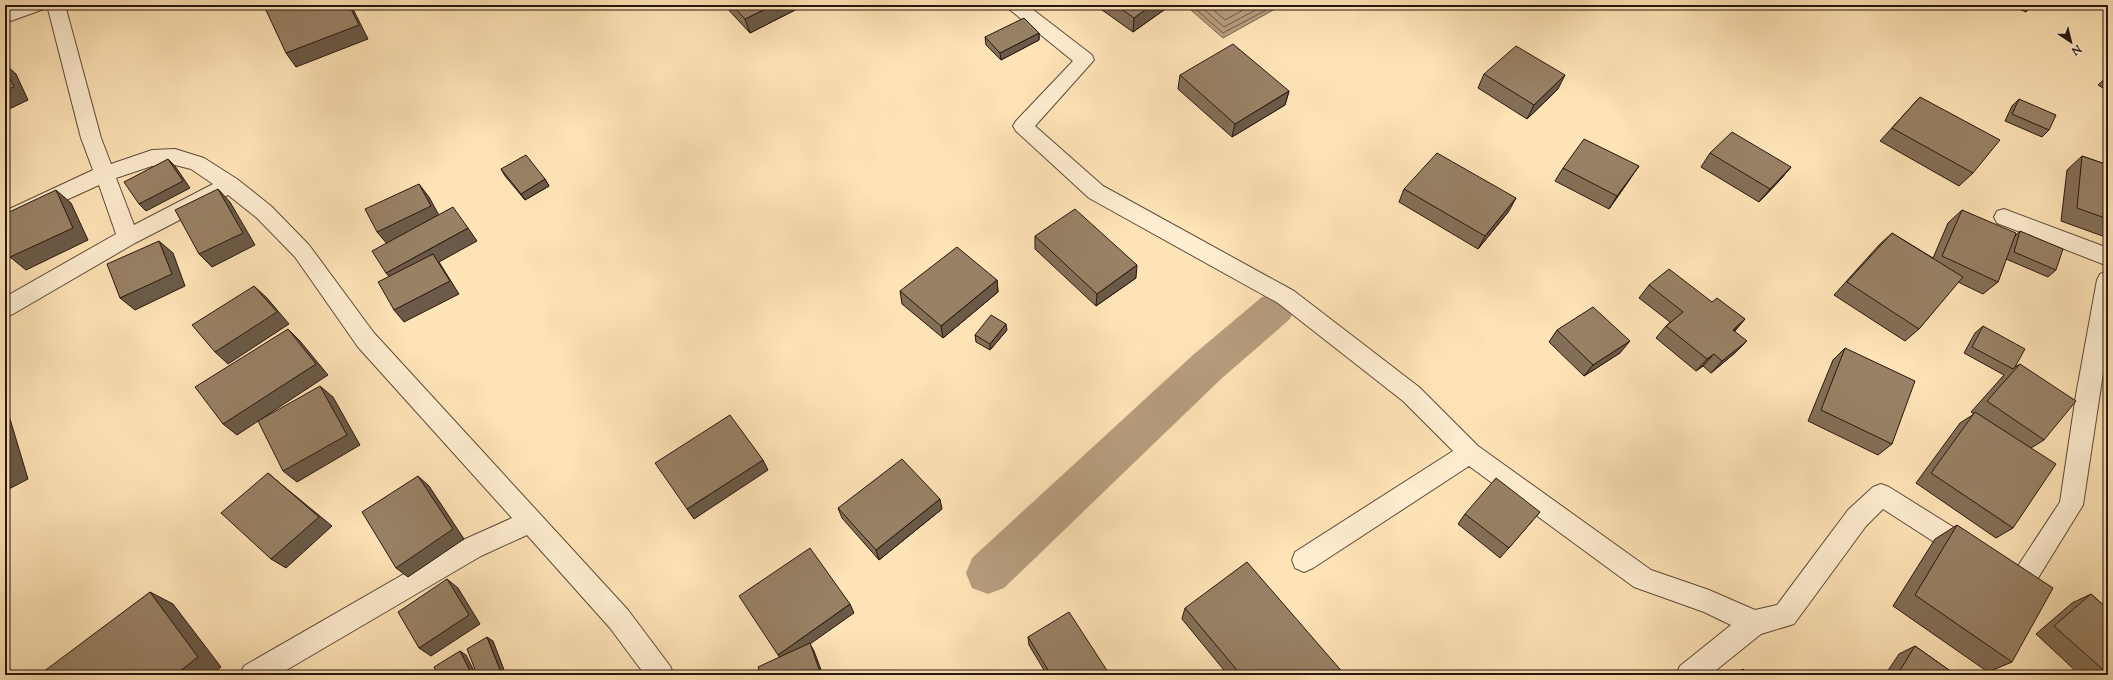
<svg xmlns="http://www.w3.org/2000/svg" width="2113" height="680" font-family="'Sorts Mill Goudy',serif">
  <style>
    .water { fill: #b69d7d; stroke: #7e6751 }
    .lines { fill: none; stroke-linecap: round; stroke-linejoin: round }
    .shore { stroke: #705a46; stroke-width: 1 }
    .canal { fill: #b69d7d; fill-rule: evenodd }
    .minor-casing { stroke: #5e4938; stroke-width: 2 }
    .tertiary-casing { stroke: #5e4938; stroke-width: 2 }
    .minor { fill: #feedd0; fill-rule: evenodd }
    .tertiary { fill: #feedd0; fill-rule: evenodd }
    .wall { fill: #836f57; stroke: #29160e }
    .shaded-wall { fill: #6a5a47; stroke: #29160e }
    .building { fill: #988165; stroke: #29160e }
  </style>
  <rect width="100%" height="100%" fill="#fee3b6"/>
  <filter id="stains"><feTurbulence type="fractalNoise" baseFrequency=".005" numOctaves="4"/><feColorMatrix values="0 0 0 0 .2 0 0 0 0 .09 0 0 0 0 .02 0 0 0 .5 -.17"/></filter>
  <radialGradient id="worn" r=".72"><stop offset=".6" stop-color="#630" stop-opacity="0"/><stop offset="1" stop-color="#630" stop-opacity=".3"/></radialGradient>
  <path class="water" d="M1185 5H1273L1277 8 1223 38Z"/>
  <g class="lines">
    <path class="shore" d="M1191 5 1223 33 1270 8 1271 5
      M1199 5 1224 27 1265 5
      M1208 5 1225 20 1252 5"/>
    <path class="canal" d="M1276 292 1290 297 1295 308 1290 319 1221 379 1004 588 988 594 972 588 966 573 972 558 1193 355 1262 297Z"/>
    <g class="minor-casing">
      <path id="minor" d="M47 5H65L101 138 111 164 152 150 175 149 204 158 237 179 271 206 309 245 374 333 628 610 670 666 674 675H645L610 628 527 535 481 556 278 675H240L244 666 463 540 512 518 358 347 295 257 257 218 228 195 135 243 13 314 5 317V297L116 234 99 185 5 228V211L93 170 81 138ZM175 165 191 169 213 184 134 225 116 178 152 166Z
        M1006 5H1027L1092 55 1094 60 1035 126 1103 186 1294 291 1419 387 1478 446 1651 570 1709 590 1755 610 1777 605 1848 510 1873 487 1881 484 1889 487 1977 542 1980 550 1977 558 1968 562 1959 558 1883 509 1866 526 1794 624 1761 634 1710 675H1676L1680 666 1731 625 1704 612 1634 587 1469 466 1313 568 1304 572 1295 568 1292 560 1295 552 1453 451 1403 401 1278 303 1089 198 1016 131 1013 126 1016 121 1073 61 1009 9Z
        M2004 209 2108 248V266L1997 223 1994 217 1997 211Z
        M2108 271V340L2083 505 2030 591 2021 595 1999 582 1996 574 1999 566 2008 562 2018 566 2060 502 2076 395 2097 280 2100 274Z"/>
    </g>
    <g class="tertiary-casing">
      <path id="tertiary" d="M19 5H47L44 9 5 23V10Z"/>
    </g>
    <use href="#minor" class="minor"/>
    <use href="#tertiary" class="tertiary"/>
  </g>
  <path class="wall" d="M724 5H798L799 8 750 33Z
    M1095 5H1171L1133 32Z
    M2010 5H2032L2026 12Z
    M1039 33V40L1001 60 986 45 985 37Z
    M1484 74 1558 89 1527 119 1478 88Z
    M1180 75 1289 91 1285 105 1232 137 1178 89Z
    M2108 76V91L2098 85Z
    M1920 97 1973 173 1959 186 1880 141Z
    M2019 99 2049 130 2042 137 2005 121 2012 106Z
    M1710 153 1791 167 1780 180 1759 202 1701 167Z
    M2082 156 2108 165V238L2061 221 2067 170Z
    M1563 168 1630 179 1609 209 1555 181Z
    M501 169 545 179 549 186 525 200 505 176Z
    M1404 189 1509 211 1478 249 1399 202Z
    M1962 210 2015 236 2020 231 2056 270 2048 277 2006 259 1998 282 1983 294 1958 282 1919 329 1905 341 1834 295 1879 245 1892 233 1933 258 1948 223Z
    M1035 236 1136 278 1096 306 1035 249Z
    M997 280 998 292 943 338 902 304 900 291Z
    M1649 285 1712 302 1745 319 1735 331 1736 352 1711 373 1703 366 1696 371 1656 338 1666 326 1670 322 1639 298Z
    M1983 326 2015 367 2020 364 2044 440 2031 448 2013 528 1996 538 1916 483 1960 423 1974 414 1971 412 2004 375 1964 353 1975 333Z
    M1007 330 990 350 976 342 975 335Z
    M1557 330 1620 353 1584 376 1549 342Z
    M1845 348 1892 444 1878 455 1808 421 1833 360Z
    M838 508 942 509 879 560 842 518Z
    M1540 512 1500 558 1458 524 1465 514Z
    M1957 525 2012 662 1988 672 1893 606 1935 539Z
    M2091 594 2108 609V675H2080L2036 634 2072 603Z
    M1185 608 1345 675H1228L1182 619Z
    M1028 637 1110 675H1047L1029 645Z
    M1915 646 1956 675H1885L1899 654Z
    M1743 669 1749 675H1733Z"/>
  <path class="shaded-wall" d="M349 5H351L368 39 296 67 286 53Z
    M774 5H798L799 8 750 33 745 19Z
    M1152 5H1171L1133 32 1134 18Z
    M1039 33V40L1001 60 1000 53Z
    M5 64 16 74 28 100 5 111Z
    M1565 75 1558 89 1527 119 1534 105Z
    M1289 91 1285 105 1232 137 1235 124Z
    M168 159 175 166 190 188 146 211 139 204Z
    M1639 166 1630 179 1609 209 1617 196Z
    M1791 167 1780 180 1759 202 1770 189Z
    M545 179 549 186 525 200 521 194Z
    M419 184 429 197 441 219 388 245 377 232Z
    M218 189 230 202 255 245 212 267 199 254Z
    M56 190 71 203 88 240 26 270 10 257Z
    M5 192 8 195 5 197Z
    M1516 198 1509 211 1478 249 1485 236Z
    M468 228 477 241 439 262 459 294 404 322 394 310 397 285 386 273Z
    M159 241 173 253 185 286 135 310 120 298Z
    M1137 265 1136 278 1096 306 1097 294Z
    M997 280 998 292 943 338 941 326Z
    M254 286 267 298 289 324 228 364 215 352Z
    M1745 319 1734 331 1733 330Z
    M1006 324 1007 330 990 350V344Z
    M288 329 300 341 328 375 237 435 223 424Z
    M1630 341 1620 353 1584 376 1593 365Z
    M1747 341 1736 352 1711 373 1722 361Z
    M1714 354 1703 366 1696 371 1707 359Z
    M320 386 333 397 360 445 297 482 283 471Z
    M5 416 10 419 28 479 5 491Z
    M763 460 768 470 694 519 687 509Z
    M268 473 281 484 332 526 286 568 271 559Z
    M418 476 429 486 464 539 408 577 396 568Z
    M940 499 942 509 879 560 876 550Z
    M447 579 458 588 480 624 431 656 419 648Z
    M150 592 173 604 221 667 211 675H175Z
    M850 604 854 613 810 644 814 651 823 675H821L783 663 778 655Z
    M487 637 493 641 506 675H502Z
    M460 651 466 655 476 675H472Z"/>
  <path class="building" d="M272 5H349L359 25 286 53 265 8Z
    M732 5H774L745 19Z
    M1116 5H1152L1134 18Z
    M1024 18 1039 33 1000 53 985 37Z
    M1233 44 1289 91 1235 124 1180 75Z
    M1516 46 1565 75 1534 105 1484 74Z
    M5 68 14 87 5 90Z
    M1920 97 2000 140 1973 173 1892 128Z
    M2019 99 2056 115 2049 130 2012 114Z
    M1732 132 1791 167 1770 189 1710 153Z
    M1584 139 1639 166 1617 196 1563 168Z
    M1437 153 1516 198 1485 236 1404 189Z
    M526 155 545 179 521 194 501 169Z
    M2082 156 2108 165V219L2077 208Z
    M168 159 183 181 139 204 124 182Z
    M419 184 431 206 377 232 365 209Z
    M218 189 243 233 199 254 175 210Z
    M56 190 73 228 10 257 5 245V214Z
    M453 207 468 228 386 273 372 251Z
    M1075 209 1137 265 1097 294 1035 236Z
    M1962 210 2016 233 1998 282 1942 256Z
    M2020 231 2063 249 2056 270 2014 252Z
    M1892 233 1963 277 1919 329 1847 282Z
    M159 241 172 274 120 298 107 264Z
    M957 247 997 280 941 326 900 291Z
    M433 254 450 281 394 310 378 282Z
    M1669 269 1712 302 1717 298 1745 319 1733 330 1747 341 1722 361 1714 354 1707 359 1666 326 1683 312 1649 285Z
    M254 286 277 312 215 352 192 325Z
    M1593 307 1630 341 1593 365 1557 330Z
    M991 315 1006 324 990 344 975 335Z
    M1983 326 2025 349 2015 367 2013 369 1972 347Z
    M288 329 316 364 223 424 195 387Z
    M1845 348 1915 381 1892 444 1821 410Z
    M2020 364 2076 401 2044 440 1987 401Z
    M320 386 347 435 283 471 258 421Z
    M1975 412 2056 464 2013 528 1931 473Z
    M730 415 763 460 687 509 655 463Z
    M5 452 10 469 5 472Z
    M902 459 940 499 876 550 838 508Z
    M268 473 319 517 271 559 221 513Z
    M418 476 453 529 396 568 362 512Z
    M1496 478 1540 512 1509 548 1465 514Z
    M1957 525 2053 588 2012 662 1915 595Z
    M810 548 850 604 778 655 739 596Z
    M1247 562 1345 675H1241L1185 608Z
    M447 579 469 615 419 648 398 612Z
    M150 592 198 657 175 675H39Z
    M2091 594 2108 609V674L2054 626Z
    M1069 612 1110 675H1051L1028 637Z
    M487 637 502 675H477L467 649Z
    M810 643 821 675H761L758 667Z
    M1915 646 1956 675H1897Z
    M460 651 472 675H438L434 667Z
    M1743 669 1749 675H1737Z"/>
  <rect width="2113" height="680" fill="none" stroke="#fee3b6" stroke-width="20"/>
  <rect x="6" y="6" width="2101" height="668" fill="none" stroke="#29160e" stroke-width="2"/>
  <rect x="10" y="10" width="2093" height="660" fill="none" stroke="#29160e"/>
  <g transform="translate(2071 42) rotate(145)" stroke="#feedd0" stroke-width="3" paint-order="stroke">
  <path d="M0-3L7 15L0 10L-7 15Z" fill="#29160e"/>
  <text y="-6" font-size="11" font-weight="bold" text-anchor="middle" fill="#29160e">N</text>
  </g>
  <rect width="100%" height="100%" filter="url(#stains)"/>
  <rect width="100%" height="100%" fill="url(#worn)"/>
</svg>
